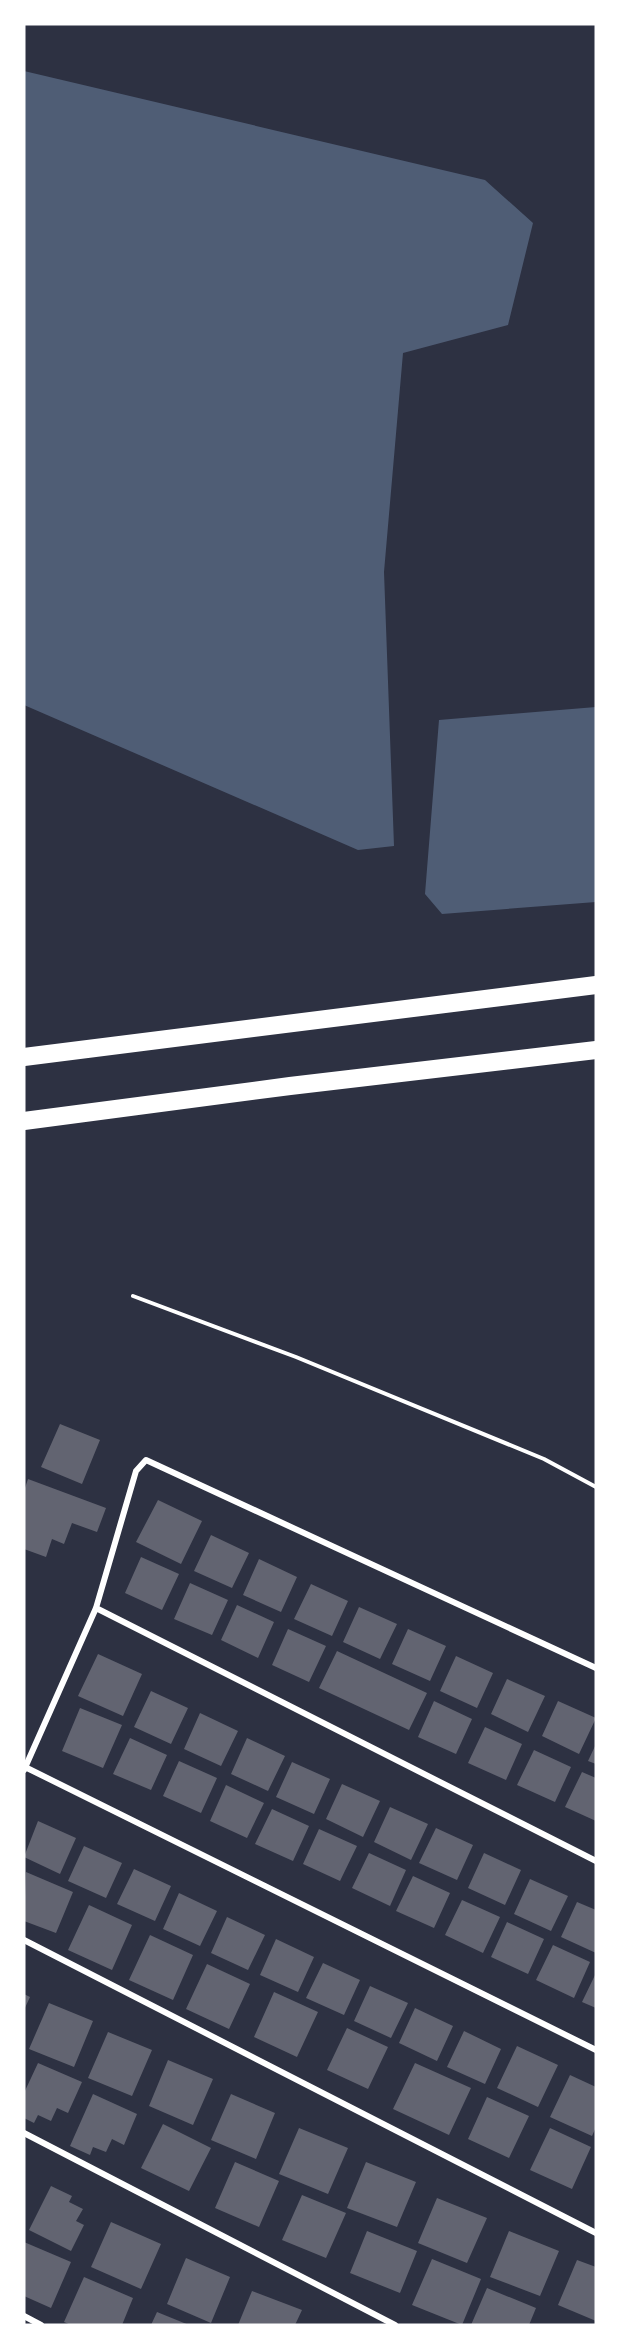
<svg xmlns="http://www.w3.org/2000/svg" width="620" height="2349" font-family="'Archivo Narrow',sans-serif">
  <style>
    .water { fill: #4f5d75 }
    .building { fill: #626471 }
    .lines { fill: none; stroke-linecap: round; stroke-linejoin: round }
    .path { stroke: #fff; stroke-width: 4 }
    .minor { stroke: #fff; stroke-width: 6 }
    .motorway { stroke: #fff; stroke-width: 18 }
  </style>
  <rect width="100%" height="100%" fill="#2d3142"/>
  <path class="water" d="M24 71 485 180 533 223 508 325 403 353 384 572 394 846 358 850 24 705Z
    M596 707V902L442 914 425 894 439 720Z"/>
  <path class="building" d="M60 1424 100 1440 82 1484 41 1467Z
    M28 1479 106 1508 97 1532 72 1523 64 1544 52 1539 46 1557 24 1549V1491Z
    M158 1500 202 1521 181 1564 136 1542Z
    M211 1535 249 1553 232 1588 194 1571Z
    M141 1557 179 1574 162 1610 125 1593Z
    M259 1559 297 1577 281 1612 243 1595Z
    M190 1583 228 1600 212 1635 174 1619Z
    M311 1584 348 1601 332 1636 294 1619Z
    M237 1605 274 1622 258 1658 221 1640Z
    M359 1607 397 1624 380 1659 343 1642Z
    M288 1629 326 1646 309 1682 272 1665Z
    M408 1629 446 1646 430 1681 392 1664Z
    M337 1651 427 1693 409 1730 319 1688Z
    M98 1654 142 1674 123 1716 78 1696Z
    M456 1656 493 1673 477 1708 440 1691Z
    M507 1679 545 1696 528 1732 491 1714Z
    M151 1691 188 1708 171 1744 134 1727Z
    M434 1701 472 1719 456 1754 418 1737Z
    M558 1701 596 1718 579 1754 542 1736Z
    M80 1708 122 1725 103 1768 62 1751Z
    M200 1713 238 1731 221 1766 184 1749Z
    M485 1727 522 1744 506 1780 468 1763Z
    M130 1738 167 1755 151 1790 113 1774Z
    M247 1738 285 1756 268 1791 231 1774Z
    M596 1744V1764L588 1761Z
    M534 1750 571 1767 555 1802 517 1785Z
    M179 1761 217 1778 201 1813 163 1796Z
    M292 1762 330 1779 314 1814 276 1797Z
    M582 1772 596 1778V1821L565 1807Z
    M342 1784 380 1801 363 1837 326 1819Z
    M226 1785 264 1803 247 1838 210 1821Z
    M390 1807 428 1824 411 1860 374 1842Z
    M272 1809 309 1826 293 1861 255 1844Z
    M38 1821 76 1838 60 1874 24 1857Z
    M436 1828 473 1845 457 1880 419 1863Z
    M319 1829 357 1846 340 1881 303 1864Z
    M84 1846 122 1863 106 1898 68 1881Z
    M369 1853 406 1870 390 1906 352 1888Z
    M484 1853 521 1870 505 1905 468 1888Z
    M134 1869 171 1886 155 1921 117 1904Z
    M26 1872 73 1892 56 1933 24 1921Z
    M413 1876 450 1893 434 1928 396 1911Z
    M530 1879 568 1896 551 1931 514 1914Z
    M179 1893 217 1911 200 1946 163 1929Z
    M462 1900 500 1917 483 1953 445 1935Z
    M577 1902 596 1910V1953L561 1937Z
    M89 1905 132 1925 112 1970 68 1950Z
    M227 1917 265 1935 248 1970 211 1953Z
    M507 1922 544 1939 528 1974 491 1957Z
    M150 1935 193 1955 173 2000 129 1980Z
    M276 1939 314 1957 298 1992 260 1975Z
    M553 1945 590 1962 574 1998 536 1980Z
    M323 1963 360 1980 344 2015 306 1998Z
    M207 1964 250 1984 229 2029 186 2009Z
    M596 1973V2008L582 2002Z
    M370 1986 408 2003 391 2038 354 2021Z
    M274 1992 318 2012 297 2057 254 2037Z
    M24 1994 30 1997 24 2010Z
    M49 2003 93 2021 74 2067 29 2049Z
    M415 2008 453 2026 437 2061 399 2043Z
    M347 2028 388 2047 368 2089 327 2070Z
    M464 2031 501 2049 485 2084 447 2067Z
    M108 2032 152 2050 132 2096 88 2078Z
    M517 2046 558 2065 538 2107 497 2088Z
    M168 2060 213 2079 193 2125 149 2106Z
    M38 2063 82 2082 68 2113 57 2108 51 2121 38 2115 34 2123 24 2118V2093Z
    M415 2063 471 2088 449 2135 393 2109Z
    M570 2075 596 2087V2127L592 2136 550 2117Z
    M93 2094 137 2114 124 2145 112 2139 106 2152 93 2147 90 2155 70 2146Z
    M231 2094 275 2113 256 2159 211 2140Z
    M487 2097 529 2116 509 2158 468 2139Z
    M163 2124 211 2148 189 2191 141 2168Z
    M299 2128 348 2148 328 2194 279 2174Z
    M550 2128 591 2147 572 2189 530 2170Z
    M235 2162 279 2181 259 2227 215 2208Z
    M366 2162 416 2182 397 2227 347 2208Z
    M51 2186 72 2196 69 2202 83 2209 76 2221 84 2225 71 2251 29 2230Z
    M302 2195 346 2213 326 2258 282 2240Z
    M437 2198 487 2218 467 2263 418 2243Z
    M111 2222 161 2244 141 2289 91 2267Z
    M367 2231 417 2251 400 2293 350 2273Z
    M509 2231 559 2251 540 2296 490 2277Z
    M24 2242 71 2262 51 2308 24 2296Z
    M186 2258 230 2277 211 2323 167 2304Z
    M432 2259 481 2279 462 2325 412 2305Z
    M577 2260 596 2267V2321L558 2305Z
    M84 2277 133 2298 122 2325H71L64 2322Z
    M487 2288 536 2308 529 2325H471Z
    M252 2291 302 2310 295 2325H238Z
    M157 2312 189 2325H151Z"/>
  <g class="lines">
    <path class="path" d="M133 1296 296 1357 544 1459 596 1487"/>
    <path class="minor" d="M96 1608 596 1861
      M25 1767 596 2050
      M24 1770 96 1608 136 1471 146 1460 596 1668
      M24 1940 596 2233
      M24 2133 395 2325
      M24 2316 41 2325"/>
    <path class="motorway" d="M24 1057 596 985
      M24 1121 290 1086 596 1050"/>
  </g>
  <rect width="620" height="2349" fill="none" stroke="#ffffff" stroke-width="51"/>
</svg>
